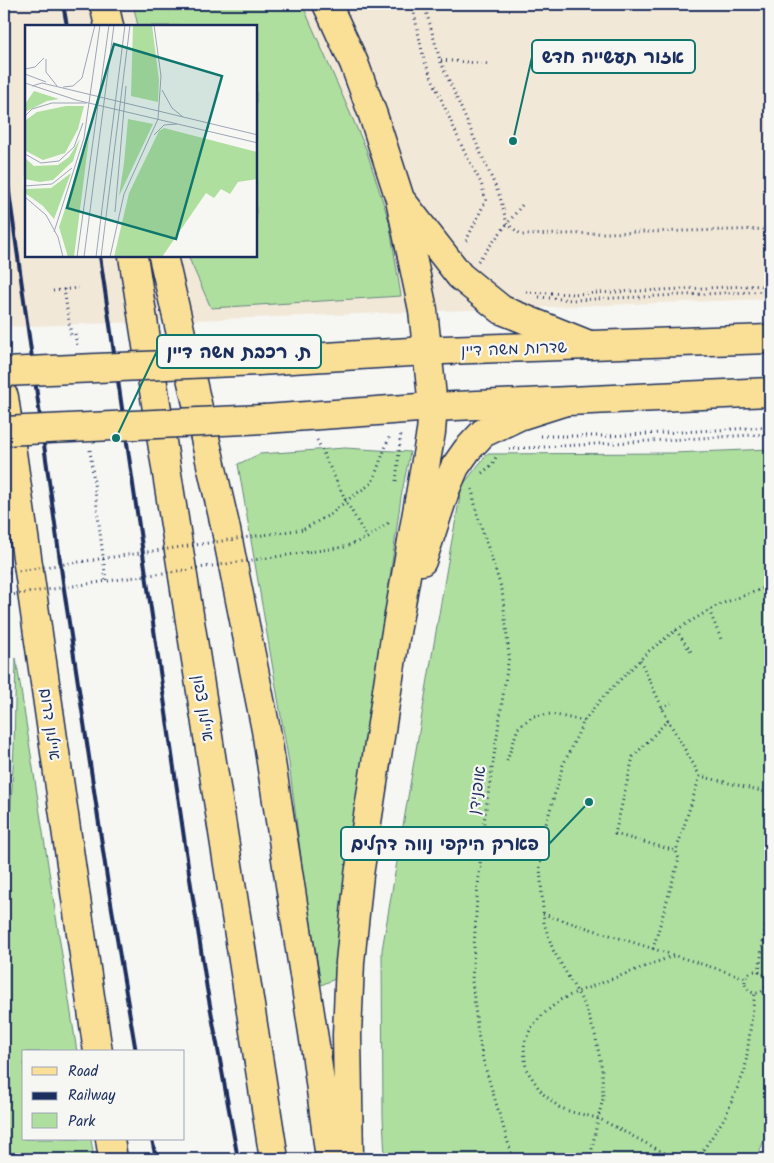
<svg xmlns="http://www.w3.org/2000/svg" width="774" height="1163" font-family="Kalam,'Playpen Sans Hebrew',sans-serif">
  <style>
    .built { fill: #f2e8d8; fill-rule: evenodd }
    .green { fill: #afdf9e; stroke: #65877e }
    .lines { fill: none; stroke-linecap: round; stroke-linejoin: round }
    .major-casing { stroke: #1b2f5e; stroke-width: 31 }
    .highway-casing { stroke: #1b2f5e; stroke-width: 31 }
    .path { stroke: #1b2f5e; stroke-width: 3; stroke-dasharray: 1 4; stroke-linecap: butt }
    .major { stroke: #fadf96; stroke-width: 28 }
    .highway { stroke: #fadf96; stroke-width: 28 }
    .rail { stroke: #1b2f5e; stroke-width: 4 }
    .major-bridge-casing { stroke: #1b2f5e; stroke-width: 31; stroke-linecap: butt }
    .path-bridge { stroke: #1b2f5e; stroke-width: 3; stroke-dasharray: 1 4; stroke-linecap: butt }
    .major-bridge { stroke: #fadf96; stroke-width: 28 }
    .labels { text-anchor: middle; stroke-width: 4.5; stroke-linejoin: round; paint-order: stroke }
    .street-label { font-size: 16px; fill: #1b2f5e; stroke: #f6f6f2 }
    .inset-road { fill: none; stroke: #9ea6b7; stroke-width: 1 }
    .view { fill: #0f766e; fill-opacity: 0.15; stroke: #0f766e; stroke-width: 2.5 }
    .inset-edge { fill: none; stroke: #1b2f5e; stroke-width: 2.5 }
    .leader { fill: none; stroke: #0f766e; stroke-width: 2 }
    .callout-dot { fill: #0f766e; stroke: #f6f6f2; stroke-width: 2 }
    .callout { fill: #f6f6f2; stroke: #0f766e; stroke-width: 2 }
    .callout-label { font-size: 18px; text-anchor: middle; font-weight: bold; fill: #1b2f5e }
  </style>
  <rect width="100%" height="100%" fill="#f6f6f2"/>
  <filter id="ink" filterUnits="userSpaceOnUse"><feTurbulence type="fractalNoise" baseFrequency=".02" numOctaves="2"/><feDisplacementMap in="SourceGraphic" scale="10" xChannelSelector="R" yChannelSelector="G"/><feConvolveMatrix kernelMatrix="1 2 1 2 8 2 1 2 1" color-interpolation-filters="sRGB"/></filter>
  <g filter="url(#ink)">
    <path class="built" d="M4 4H770V299L4 327ZM26 26H256V256H26Z"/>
    <path class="green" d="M133 4H302L366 149 389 221 401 296 211 308 188 256H256V26H138Z
      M345 448 410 452 401 497 335 979 321 985 304 882 289 763 238 464 260 454Z
      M770 449V1123L757 1159H385L383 1116 382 950 447 567 462 486 487 454 674 453Z
      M16 658 77 1052H24V1139H91L94 1159H4V893L10 826 14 747Z"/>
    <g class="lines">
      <g class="major-casing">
        <path id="major" d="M258 361 444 350 770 339
          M265 419 433 407 770 392"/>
      </g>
      <g class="highway-casing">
        <path id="highway" d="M104 4 109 26
          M327 4 354 63 373 115 400 199 423 310 433 407 431 432 395 638 359 875 350 962 347 1035 349 1159
          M404 204 460 276 502 310 589 345
          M133 256 274 1159
          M163 256 225 525 266 730 316 1052 330 1159
          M4 397 98 1052
          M422 561 446 488 455 467 467 450 483 433 519 416 563 402
          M110 1139 113 1159"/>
      </g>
      <path class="path" d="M412 4 424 60 464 151 481 183 486 200 466 241 467 243
        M424 4 440 60 500 197 507 224 522 235 770 229
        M441 60 490 64
        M478 261 522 205
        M64 289 71 335
        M53 291 78 288
        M526 292 573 294 770 285
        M539 297 572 300 770 291
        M75 334 77 346
        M541 436H609L770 427
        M317 440 346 501 367 538
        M509 449 770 434
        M482 473 492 465 496 457
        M396 481 401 433
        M472 489 477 514 502 590 509 656 484 822 477 897 472 981 478 1034 483 1060 513 1159
        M304 529 331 514 346 501 372 483 390 435
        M309 552 344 547 367 538 388 523 389 519
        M709 610 721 639
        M676 630 691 652
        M640 660 668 720 700 776 770 793
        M662 708 671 703
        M668 720 633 757 615 834 676 851
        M507 761 518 728 533 716 551 714 584 721
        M543 914 746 978
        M653 949 679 859 676 851 700 776
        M673 956 577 992 560 1000 540 1017 531 1028 525 1041 524 1048 526 1069 542 1093 559 1107 571 1112 598 1118 676 1159
        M745 982a11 11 0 1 1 22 0a11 11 0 1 1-22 0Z
        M759 972 770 891
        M698 1158 725 1117 745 1070 755 992
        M582 1159 590 1158
        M590 1159 598 1118 603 1099 602 1069 595 1034 584 1004 553 950 544 923 540 867 544 831 563 765 584 721 601 699 649 651 676 630 718 605 770 586
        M687 1159C691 1156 696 1156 700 1159"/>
      <use href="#major" class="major"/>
      <use href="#highway" class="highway"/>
      <path class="rail" d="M63 4 67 26
        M4 156 64 589 109 891 136 1052
        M100 256 190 879 207 989 238 1159
        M152 1139 156 1159"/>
      <g class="major-bridge-casing">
        <path id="major-bridge" d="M4 372 258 361
          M4 431 265 419"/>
      </g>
      <path class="path-bridge" d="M90 450 106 581
        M4 573 304 529
        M4 596 309 552"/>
      <use href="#major-bridge" class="major-bridge"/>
    </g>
  </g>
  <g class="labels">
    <g class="street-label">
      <text transform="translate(514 348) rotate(-2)" y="6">שדרות משה דיין</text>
      <text transform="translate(204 708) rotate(81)" y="6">איילון צפון</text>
      <text transform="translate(51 724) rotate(82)" y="6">איילון דרום</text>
      <text transform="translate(476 790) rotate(-82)" y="6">אופנידן</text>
    </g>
  </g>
  <g transform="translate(25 25)">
    <rect width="232" height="232" fill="#f6f6f2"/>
    <path d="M108 0H127L134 55 133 77 106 71ZM9 66 34 74 22 76 0 87V79ZM41 81H59L53 104 40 128 18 135 1 126V95L12 87ZM103 94 128 99 94 171 99 138ZM139 103 232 127V154L213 157 205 169 196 164 189 173 181 168 137 232H89L104 168 134 106ZM64 113 49 232H43L34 202ZM55 114 48 136 28 155 15 157 0 154V133L9 141 33 140 44 132ZM46 148 29 194 18 181 0 168V164L26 163Z" fill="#afdf9e"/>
    <path class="inset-road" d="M21 34V47L32 61M0 44 10 42 19 33M0 49 21 57M0 58 51 75 233 118M7 61 17 58 233 110M38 62 48 61 57 53 70 0M137 65 147 83 158 92M0 91 7 84 27 78H62M129 110 139 100 152 99M0 129 16 138 34 136 49 122 58 98M0 161 27 159 47 143M0 172 21 190 33 212 38 232M90 187 101 61M29 207 59 113 75 0M52 232 84 0M59 232 89 0M71 232 100 0M76 232 105 0M85 232 99 169 133 94 136 51 129 0"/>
    <path class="view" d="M89 19 197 51 151 214 42 183Z"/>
    <rect width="232" height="232" class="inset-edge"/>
  </g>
  <path class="leader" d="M513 141L532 57M116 438L157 351M589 802L549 844"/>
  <g class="callout-dot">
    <circle cx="513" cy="141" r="5"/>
    <circle cx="116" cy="438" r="5"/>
    <circle cx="589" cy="802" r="5"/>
  </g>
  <g class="callout">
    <rect x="532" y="40" width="163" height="33" rx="5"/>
    <rect x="157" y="335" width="164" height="33" rx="5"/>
    <rect x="341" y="827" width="208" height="33" rx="5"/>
  </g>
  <g class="callout-label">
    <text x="613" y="63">אזור תעשייה חדש</text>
    <text x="239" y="358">ת. רכבת משה דיין</text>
    <text x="445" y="850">פארק היקפי נווה דקלים</text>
  </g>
  <rect width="774" height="1163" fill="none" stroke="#f6f6f2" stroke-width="20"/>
  <rect x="10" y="10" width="754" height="1143" fill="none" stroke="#1b2f5e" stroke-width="2" filter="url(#ink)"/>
  <rect x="22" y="1050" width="162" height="90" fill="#f6f6f2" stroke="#9ea6b7"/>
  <rect x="32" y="1067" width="25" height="8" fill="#fadf96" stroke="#9ea6b7"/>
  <text x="68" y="1076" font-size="15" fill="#1b2f5e">Road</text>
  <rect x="32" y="1092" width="25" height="8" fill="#1b2f5e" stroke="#9ea6b7"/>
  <text x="68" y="1100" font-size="15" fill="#1b2f5e">Railway</text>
  <rect x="32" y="1113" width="25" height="15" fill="#afdf9e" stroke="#9ea6b7"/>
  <text x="68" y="1126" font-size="15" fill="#1b2f5e">Park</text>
</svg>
